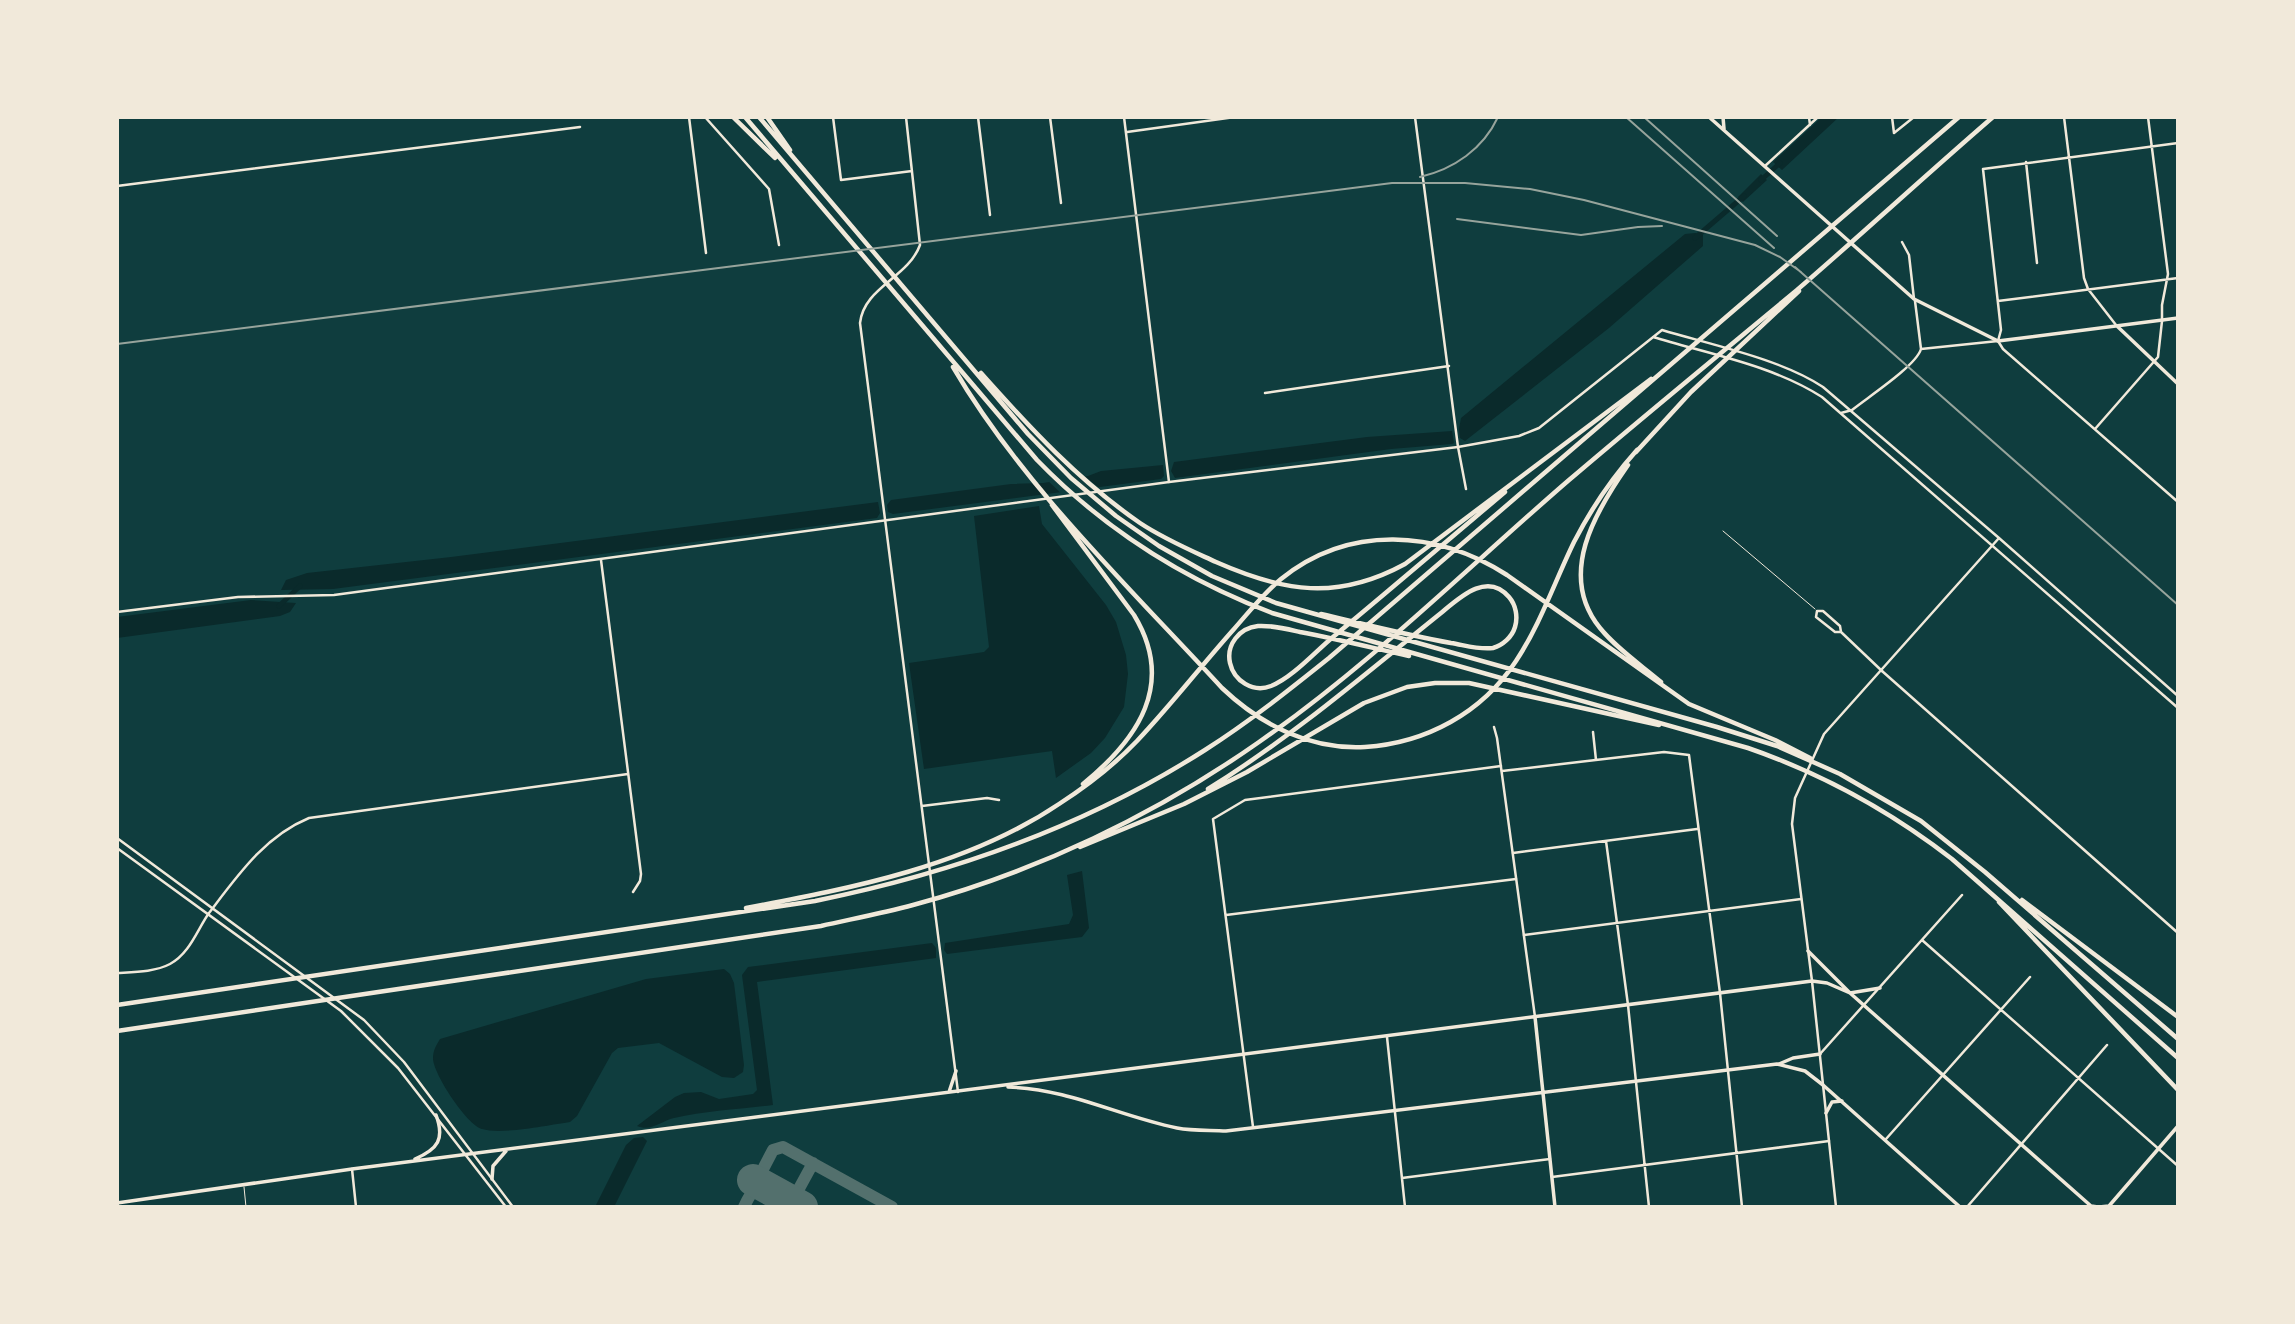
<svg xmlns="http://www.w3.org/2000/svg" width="2295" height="1324" font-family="'Sofia Sans Condensed',sans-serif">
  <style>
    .water { fill: #0a2a2b }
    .pier { fill: #0f3d3e }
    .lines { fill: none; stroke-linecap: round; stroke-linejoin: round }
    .canal { stroke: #0a2a2b; stroke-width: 5 }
    .taxiway { stroke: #53706d; stroke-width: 12 }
    .runway { stroke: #53706d; stroke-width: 32 }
    .service { stroke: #f1e9da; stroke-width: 1 }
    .minor { stroke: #f1e9da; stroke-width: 2.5 }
    .tertiary { stroke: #f1e9da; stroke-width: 2.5 }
    .secondary { stroke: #f1e9da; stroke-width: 3.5 }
    .motorway { stroke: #f1e9da; stroke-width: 4.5 }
    .rail { stroke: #97a49c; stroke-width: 2 }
  </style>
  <rect width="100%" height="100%" fill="#0f3d3e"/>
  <path class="water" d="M1822 117H1839L1782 170 1773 162Z
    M1761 174 1767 180 1743 202 1738 197Z
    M1695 233 1703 235V246L1609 328 1465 441 1460 438 1459 429 1461 418 1685 234Z
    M1452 431 1454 443 1452 444 1391 449 1175 478 1171 471 1174 462 1367 437Z
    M1163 465 1164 476 1161 479 893 514 888 512 887 505 891 500 1011 484 1043 483 1088 476 1101 471Z
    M878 502 880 513 877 518 333 589 281 590 286 580 307 573 451 557Z
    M1039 506 1042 524 1106 605 1116 622 1126 655 1128 674 1124 707 1105 738 1091 753 1056 778 1052 751 924 769 909 663 984 652 989 647 974 516Z
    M251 600 296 603 290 612 280 616 117 638V617Z
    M1082 871 1089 928 1082 937 947 954 944 950 945 943 1069 924 1073 915 1067 875Z
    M932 943 936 948V958L757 982 773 1105C741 1109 706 1111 674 1118 661 1121 651 1132 637 1126L675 1097 684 1093 701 1092 719 1099 753 1094 757 1090 742 975 748 967Z
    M724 969 730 974 734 983 744 1065 743 1072 734 1078 722 1077 659 1043 618 1048 612 1053 577 1116 570 1122C549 1125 501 1135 482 1129 467 1125 434 1075 433 1059 433 1050 436 1046 440 1039L646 979Z
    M643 1137 647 1141 614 1207H595L626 1145 634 1138Z"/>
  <path class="pier" d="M1082 474 1103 491 1064 496 1046 479Z"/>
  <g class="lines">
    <path class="canal" d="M1761 180 1780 163
      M1695 238 1744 196
      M279 606 300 586"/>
    <path class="taxiway" d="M770 1189 761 1183V1173L773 1150 783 1147 892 1207
      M744 1207C750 1194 754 1185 770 1189
      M789 1207 813 1163"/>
    <path class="runway" d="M753 1180 802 1207"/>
    <path class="service" d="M1723 531 1815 609
      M244 1187 246 1207"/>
    <path class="minor" d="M689 117 706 253
      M705 117 769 189 779 245
      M833 117 841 180 912 171
      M906 117 920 245C908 278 864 287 860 323L958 1092
      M978 117 990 215
      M1050 117 1061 203
      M1124 117 1169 482
      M1809 117 1810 125
      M1892 117 1894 133
      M2064 117 2084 278 2088 289 2116 325
      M2148 117 2168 274 2162 305V321
      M1127 132 1235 117
      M1894 133 1914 117
      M2026 162 2037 263
      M1765 166 1818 117
      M117 186 580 127
      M1902 242 1909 255 1914 299
      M1998 301 2178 278
      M1998 341 2001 330 1983 169 2178 143
      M1265 393 1449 366
      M1458 447 1466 489
      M601 560 641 874 640 881 633 892
      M1817 611H1823L1840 626 1841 632H1835L1816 617Z
      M1841 632 1882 671
      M1593 732 1596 760
      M1502 771 1664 752 1689 755 1720 993 1742 1207
      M922 806 987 798 999 800
      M1606 841 1628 1005 1649 1207
      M1513 853 1697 829
      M1226 915 1516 879
      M1524 935 1801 899
      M1922 940 2178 1166
      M117 973C134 972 155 972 170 964 190 953 197 930 209 913 238 875 265 836 309 818L628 774
      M1387 1037 1405 1207
      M1820 1054 1962 895
      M1253 1127 1213 819 1245 800 1501 766
      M1886 1139 2030 977
      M352 1169 356 1207
      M1552 1177 1829 1141
      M1402 1178 1550 1159
      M1967 1207 2107 1045"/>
    <path class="tertiary" d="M1415 117 1458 447
      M1915 301 1921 349
      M1653 337C1709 354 1772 365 1822 397L2178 708
      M1921 349 1998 341 2003 349 2178 502
      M1841 413 1852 410C1868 397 1916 366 1921 349
      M2095 429 2158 357 2162 321
      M117 612 238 597 334 595 1169 482 1458 447 1519 436 1539 428 1662 330C1712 345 1781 359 1823 387L1999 538 2178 696
      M1882 671 2178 933
      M1494 727 1497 738 1535 1017
      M117 838 364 1020 404 1062 513 1207
      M117 848 341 1011 398 1068 506 1207
      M1836 1207 1812 981 1792 824 1795 798 1824 734 1999 538"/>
    <path class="secondary" d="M1709 117 1914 299 1998 341 2178 318
      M1723 117 1724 129
      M2118 327 2178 384
      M1808 951 1850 993 1880 988
      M1535 1017 1555 1207
      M1779 1064 1793 1058 1820 1054
      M1008 1087C1070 1089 1118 1116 1177 1128 1193 1131 1210 1130 1226 1131L1777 1064 1805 1071 1823 1085 1960 1207
      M949 1092 956 1071
      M1826 1113 1832 1102 1842 1101
      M415 1159C438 1149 445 1139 436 1115
      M492 1179 493 1166 506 1151
      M117 1203 352 1169 1812 981 1827 983 1850 993 2091 1206 2098 1207
      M2099 1207 2109 1206 2178 1126"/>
    <path class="motorway" d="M733 117 775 158
      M745 117 1037 460C1104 529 1183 579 1272 613L1748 748C1823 774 1890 811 1952 859L2178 1058
      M759 117 1028 434 1071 478 1116 516 1159 546 1212 576 1276 603 1717 727 1777 746 1840 774 1921 821 1985 872 2178 1039
      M767 117 790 150
      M953 367C1022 485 1130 588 1222 688 1261 725 1310 750 1365 747 1426 743 1482 713 1516 661 1540 625 1555 581 1574 542 1591 509 1612 478 1637 450
      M981 373C1030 428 1079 481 1140 523 1164 539 1190 550 1216 562 1284 592 1337 601 1405 564L1651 379
      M1636 452 1691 392 1799 291
      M1628 465C1595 512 1557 575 1600 628 1617 649 1641 665 1661 682
      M1052 505 1134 615C1176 684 1138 739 1083 784
      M1409 656C1373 648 1337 639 1300 632 1287 629 1272 625 1258 626 1239 628 1226 645 1230 663 1234 681 1253 693 1271 686 1292 678 1316 651 1333 637 1391 589 1447 541 1505 492
      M1208 789C1292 737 1365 674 1441 613 1459 598 1487 571 1509 597 1516 605 1518 617 1515 627 1512 637 1503 645 1493 648 1479 650 1464 645 1451 643 1407 635 1364 624 1321 614
      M1080 847 1184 804 1247 772 1364 703 1407 687 1435 683H1469L1659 725
      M2022 900 2178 1017
      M1999 902 2178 1090
      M746 908C853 888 967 866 1059 804 1087 786 1114 765 1137 741 1171 705 1201 666 1234 629 1249 612 1263 594 1281 579 1349 524 1437 530 1507 575L1689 704 1775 740 1810 758
      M117 1005 815 901C954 873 1086 826 1205 750 1249 722 1289 690 1329 658L1959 117
      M117 1031 821 926C852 919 883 913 913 905 1036 872 1155 815 1259 742 1370 665 1467 568 1569 480 1644 416 1721 353 1797 290 1863 233 1927 174 1993 117"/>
    <path class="rail" d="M1626 117 1774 248
      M1644 117 1777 236
      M1420 177C1454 169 1483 149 1498 117
      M1457 219 1581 235 1638 227 1662 226
      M1795 267 2178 605
      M117 344 1392 183H1465L1530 189 1584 200 1755 245 1780 257 1801 272"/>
  </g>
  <rect width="2295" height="1324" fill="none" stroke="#f1e9da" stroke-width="238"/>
</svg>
